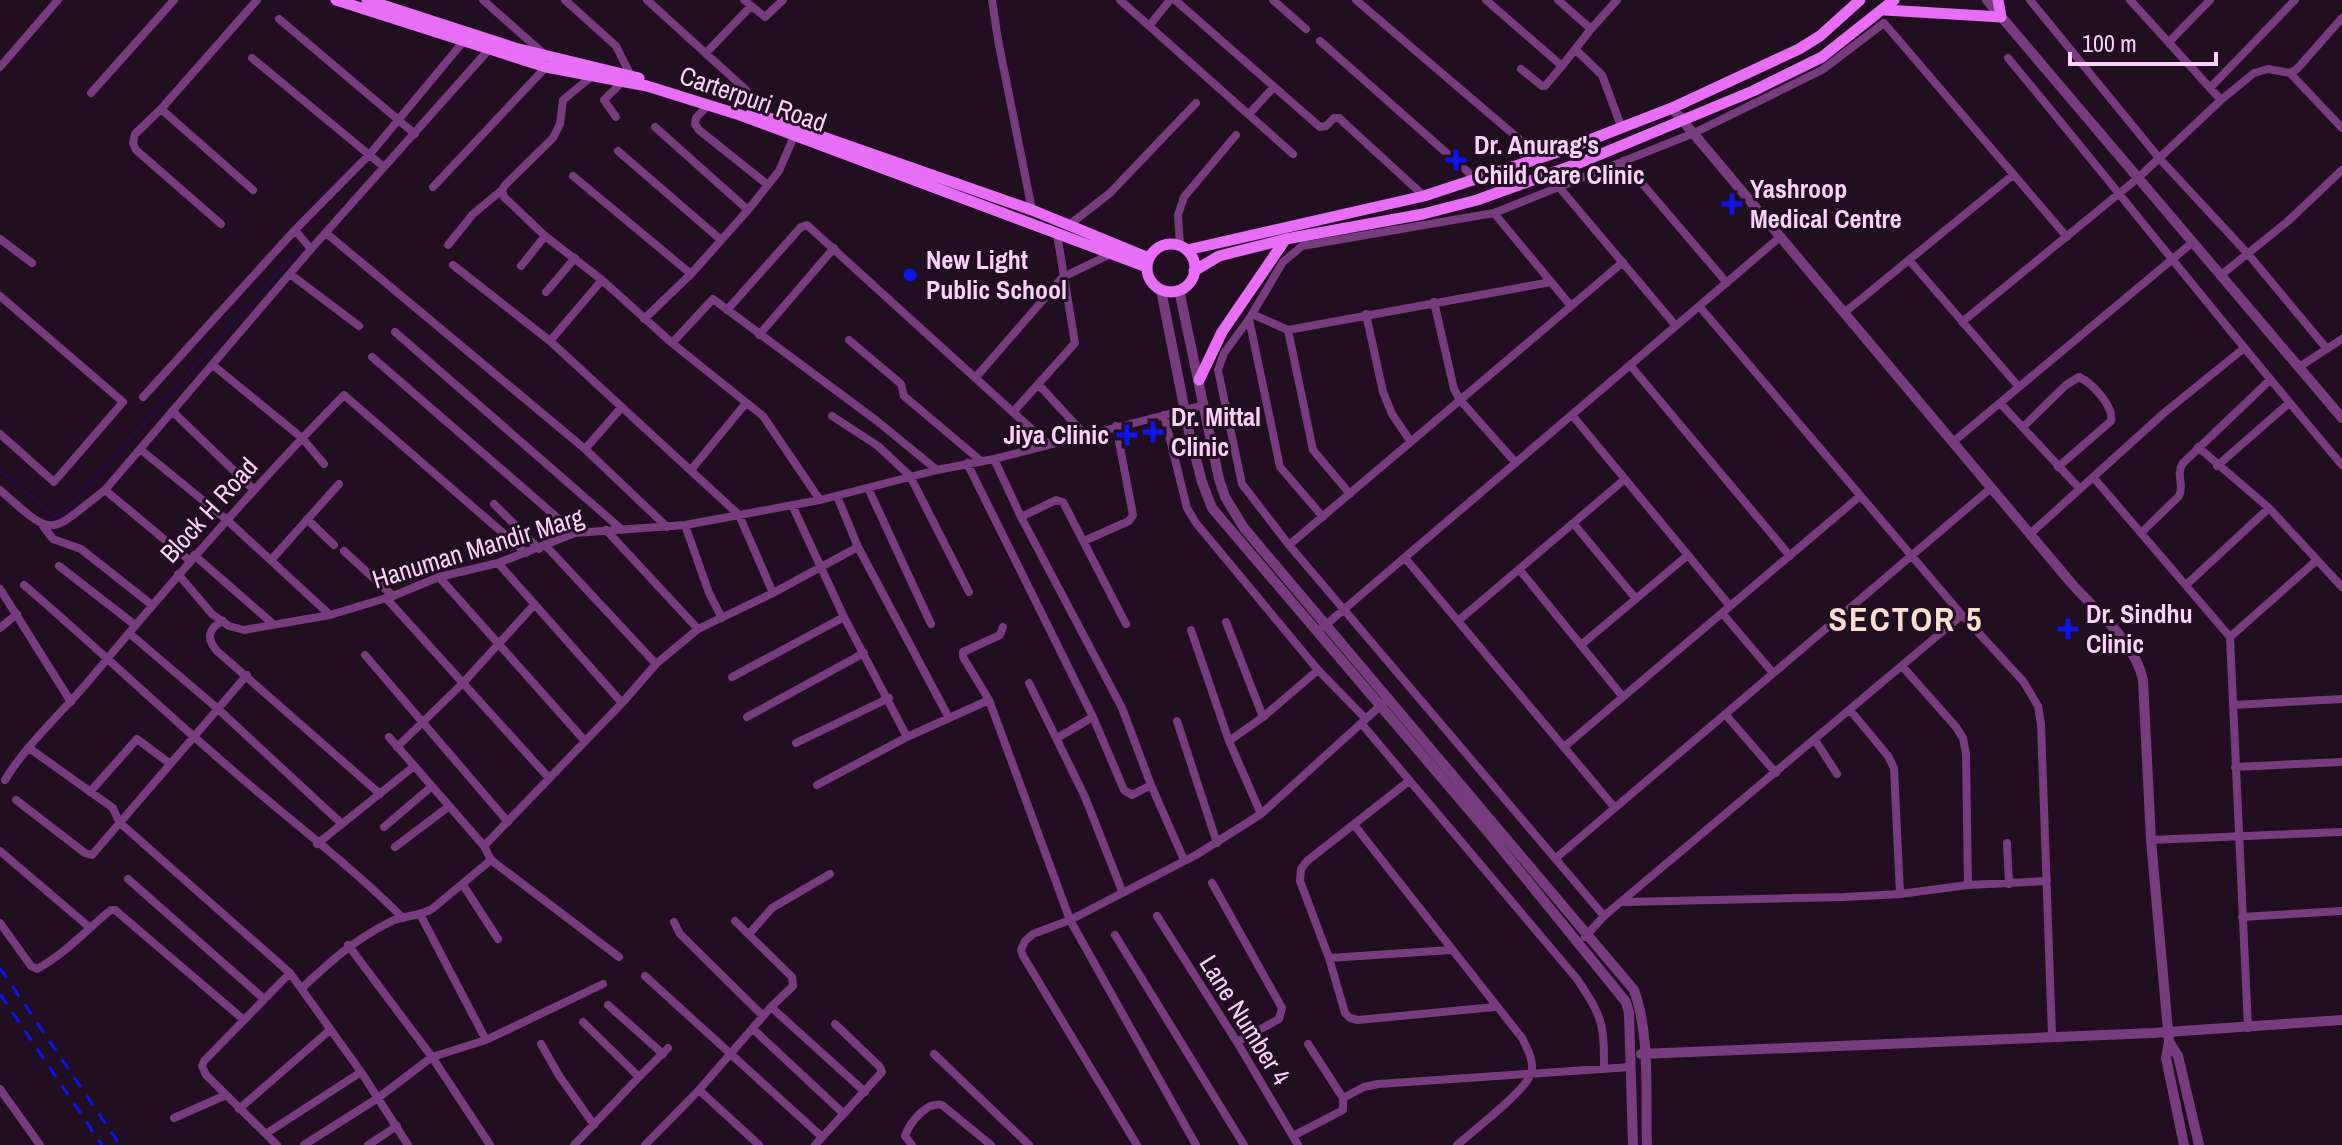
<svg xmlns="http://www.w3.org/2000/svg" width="2342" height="1145" font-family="'Archivo Narrow',sans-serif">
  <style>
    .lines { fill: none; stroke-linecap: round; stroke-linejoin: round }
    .stream { stroke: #240c3c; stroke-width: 3 }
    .minor { stroke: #773c7d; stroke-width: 8 }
    .tertiary { stroke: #773c7d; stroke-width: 10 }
    .secondary { stroke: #e86df7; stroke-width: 11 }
    .rail { stroke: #0d15ec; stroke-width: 3; stroke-dasharray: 12 10; stroke-linecap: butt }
    .poi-dot { fill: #0d15ec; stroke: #210e20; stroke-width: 3 }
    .labels { text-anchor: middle; stroke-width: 6; stroke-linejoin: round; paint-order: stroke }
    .street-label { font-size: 26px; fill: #fbd1fc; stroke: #210e20 }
    .poi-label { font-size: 26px; font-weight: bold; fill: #fbd1fc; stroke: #210e20; text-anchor: start }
    .district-label { font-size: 34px; font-weight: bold; letter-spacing: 2px; fill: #fddcd2; stroke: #210e20 }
  </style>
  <rect width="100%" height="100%" fill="#210e20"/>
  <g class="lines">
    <path class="stream" d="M0 471 54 516 63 514 296 253"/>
    <path class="minor" d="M483 0 543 53
      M565 0 616 46 631 76
      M647 0 745 89 768 117
      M744 0 765 17 783 0
      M992 0 998 40 1032 210
      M1120 0 1293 154
      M1175 0 1320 127 1326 126 1334 118H1339L1424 196
      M1273 0 1306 29
      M1356 0 1540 157
      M1486 0 1562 66 1591 29
      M1558 0 1591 29 1617 0
      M2030 0 2159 158 2248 254 2327 349
      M2130 0 2221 100
      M279 19 415 134
      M1149 26 1170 0
      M1320 41 1476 179
      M2169 42 2210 0
      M1576 50 1602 75 1621 126
      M706 53 751 6
      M252 58 384 167
      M2008 58C2120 193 2228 331 2342 465
      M0 67 58 0
      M1521 69 1542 86H1545L1562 66
      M2290 73 2342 128
      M591 77 563 100 560 124 553 138 505 185 502 190 504 197 545 236 602 280 672 343 763 416 820 500
      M2210 88 2295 0
      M91 93 174 0
      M708 105 696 118 695 124 699 130 768 185
      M161 109 253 190
      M1249 114 1273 88
      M616 117 604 100 622 82
      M655 127 748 210
      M618 151 721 240
      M1623 161 1727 283
      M573 176 691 274
      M433 187 546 67
      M1559 187 1676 326
      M1494 213 1571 306
      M221 224 136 150 133 143 135 134 161 109 257 0
      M1069 225 1110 193 1196 103
      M295 230 311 249
      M326 233 585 449 667 527
      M0 239 32 263
      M448 245 473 214 502 190
      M1180 246 1178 215 1184 197 1236 135
      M1909 260 2019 387
      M453 265 550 341 739 515 773 593
      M521 266 545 236
      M290 274 359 326
      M2221 275 2287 222 2342 170
      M546 292 575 258
      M0 296 123 402 54 482 0 434
      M1434 302 1454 389 1460 400 1516 463
      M1699 306 1962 615 2023 681 2038 706 2041 724 2052 1036
      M727 310 801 227 807 225 1048 444
      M1844 313 2013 175
      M1252 314 1288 330 1551 282
      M1366 314 1383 392 1392 414 1411 442
      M644 319 691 274 748 210 779 171 794 136
      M1249 319 1280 467 1323 517
      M1962 322 2138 178 2221 100 2254 73 2268 69 2290 73 2297 69 2342 18
      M1288 330 1313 450 1350 494
      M395 332 620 528
      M759 335 834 248
      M849 340 901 384 904 396 981 461
      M550 341 602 280
      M672 343 713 299 877 421 937 470
      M372 357 575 533
      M1630 365 1790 556
      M214 366 302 438 324 464
      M2299 367 2342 339
      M976 377 1063 277 1111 254
      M1038 384 1085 435
      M143 397 295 230 370 154 463 42
      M2000 403 2080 489
      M1014 411 1075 343 1057 234
      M173 412 254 490
      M1164 415 1187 508 1196 523 1318 670 1366 719
      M1572 415 1730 606
      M832 416 878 446 910 476 969 592
      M2023 427 2066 385 2079 377C2092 383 2114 406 2111 421L2058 467
      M1953 442 2193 242
      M2198 447 2269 508 2342 587
      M140 449 227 520 330 615
      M585 449 621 408
      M994 459 1021 517 1122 708 1151 785 1184 860
      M967 463 1093 717 1124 790 1132 795 1151 785
      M2217 466 2289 403
      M691 470 746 403
      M2093 477 2230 637 2248 1028
      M868 488 931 624
      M0 490C56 540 48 534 105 490L311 249 492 46
      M105 490 189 560
      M837 496 858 547 949 718
      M494 504 539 549
      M792 505 844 617 907 737
      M1021 517 1056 500 1063 502 1126 624
      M307 519 334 545
      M1573 523 1636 599
      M685 525 709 593 722 618
      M43 526 53 539 81 549 152 605
      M606 530 698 629
      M2141 533 2179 496C2185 485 2175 475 2183 463L2270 380
      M2030 534 2164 413 2243 349
      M1084 541 1129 521 1133 515 1116 426
      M1289 545 1623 262
      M546 546 656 664
      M344 551 393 596
      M194 555 273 624
      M1405 558 1615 808
      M272 559 339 484
      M498 563 622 703
      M59 566 135 625
      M1519 569 1623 697
      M178 574 212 614 229 626 244 630 330 615 393 596 439 577 498 563 575 533 685 525 820 500 937 470 994 459 1204 405
      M439 577 585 741
      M24 585C94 645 161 709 231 769 288 819 349 864 403 918
      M2186 585 2269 508
      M0 589 71 702
      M386 598 549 778
      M1722 613 1773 673
      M223 621C208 628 206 639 217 651L380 794
      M1458 621 1625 479
      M1226 622 1263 717
      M1003 627 1000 635 963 652V657L989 700 1070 920 1196 1145
      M0 628 17 614
      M1321 629 1780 237
      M1191 630 1229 741 1261 814
      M129 633 217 708 342 824
      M2230 637 2317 560
      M1581 645 1688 555
      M365 655 508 822
      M1902 666 1956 727 1963 738 1966 754 1968 885
      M732 677 844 617
      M1029 683 1085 797 1122 891
      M2233 705 2342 699
      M1850 710 1888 756 1894 768 1900 894
      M1725 714 1776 773
      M747 717 864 653
      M1177 721 1217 843
      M1361 723 1577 979C1603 1018 1604 1023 1604 1069
      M389 737 484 846 491 860 619 957
      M1057 738 1093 717
      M1815 740 1837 774
      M1229 741 1263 717 1318 670
      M796 743 889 698
      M397 747 462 684 534 605
      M1564 747 1860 496
      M29 748 113 808 119 822 290 973 361 1072 408 1145
      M2235 767 2342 762
      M5 780C28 742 64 711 92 677 173 580 255 485 344 395L526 553
      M1409 781 1307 861 1301 869 1300 881 1329 958 1345 1013 1350 1018 1358 1020 1495 1007
      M817 785 907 737 989 700
      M90 792 137 739 169 763
      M16 800 85 853 92 855 247 675
      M1355 826 1522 1038C1527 1048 1535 1062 1531 1074 1525 1091 1473 1131 1457 1145
      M384 827 431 787
      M2151 840 2342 832
      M2007 843 2009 884
      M317 844 413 767
      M484 846 622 703 656 664 698 629 773 593 858 547
      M395 847 448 807
      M0 851 89 927
      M1556 858 1991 488
      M128 879 264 999
      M1212 883 1282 1008 1279 1019 1237 1042
      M463 885 498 939
      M1624 902 1844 897 1900 894 1968 885 2047 881
      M421 916 486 1040
      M1157 916 1237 1042 1298 1145
      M1604 916 1289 545 1242 484 1218 370 1224 353 1249 319 1283 262 1302 246 1494 213 1694 133 1822 70 1884 23 2067 237
      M2242 917 2342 911
      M674 922 680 934 763 1016
      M0 923 31 966 37 969C65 954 86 930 111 910H115L244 1020
      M749 934 772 908 830 874
      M1115 935 1244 1145
      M1585 937 1604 916 1962 615
      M348 945 432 1057 490 1145
      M1329 958 1451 950
      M645 976 822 1137
      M303 987C331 961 354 940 390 922 403 915 418 917 432 909L491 860
      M608 1005 663 1054
      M771 1007 865 1092
      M583 1022 639 1077 668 1048
      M753 1029 844 1114
      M541 1044 560 1077 594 1125
      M934 1054 1029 1145
      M0 1089 40 1145
      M699 1090 759 1145
      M1343 1098 1364 1087 1378 1084 1631 1067
      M239 1109 330 1030
      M174 1118 226 1095
      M267 1133 361 1072
      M1293 1136 1343 1110V1098L1308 1044
      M277 1145 206 1075 202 1066 204 1061 290 973
      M304 1145 378 1098 432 1057 486 1040 603 984
      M368 1145 397 1126
      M574 1145 639 1077
      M645 1145 699 1090 771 1007 793 986 792 977 735 921
      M815 1145 882 1072 880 1067 835 1024
      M912 1145 905 1136C910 1122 927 1101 942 1105L991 1145
      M1137 1145 1023 956 1021 950 1025 941 1033 934 1070 920 1196 855 1261 814 1389 698"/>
    <path class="tertiary" d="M1987 0 2342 418
      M1672 108 2072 584C2097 612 2135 642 2143 680L2151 840 2169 1042 2166 1058 2184 1145
      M1161 290 1189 432 1202 482 1212 508 1492 837 1626 1002 1629 1013 1633 1145
      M1179 290 1219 479 1225 497 1244 528 1634 990C1651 1037 1645 1096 1647 1145
      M2169 1042 2178 1056 2199 1145
      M1641 1054 2153 1033 2342 1020"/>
    <path class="secondary" d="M336 0 546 67 647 86 740 115 1147 267
      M367 0 515 48 639 78
      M1885 10 2001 17 1998 0
      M752 112 1032 210 1149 258
      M1147 268a24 24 0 1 1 48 0a24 24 0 1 1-48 0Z
      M1187 250 1424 196 1564 150 1672 108 1799 49 1820 36 1860 0
      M1194 271 1219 256 1286 239 1423 214 1477 200 1577 164 1753 91 1822 57 1894 0
      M1199 380 1222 332 1285 240"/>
    <path class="rail" d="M0 968 120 1145
      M0 994 102 1145"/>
  </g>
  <g class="poi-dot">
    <path d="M1452 148h8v8h8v8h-8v8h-8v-8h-8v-8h8z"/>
    <path d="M1728 192h8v8h8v8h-8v8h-8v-8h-8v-8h8z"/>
    <circle cx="910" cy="275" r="8"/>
    <path d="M1149 420h8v8h8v8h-8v8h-8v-8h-8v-8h8z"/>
    <path d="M1123 423h8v8h8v8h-8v8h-8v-8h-8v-8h8z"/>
    <path d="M2064 617h8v8h8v8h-8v8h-8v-8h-8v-8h8z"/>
  </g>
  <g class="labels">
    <g class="street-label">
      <text transform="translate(753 99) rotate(19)" y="9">Carterpuri Road</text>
      <text transform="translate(209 510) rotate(-48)" y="9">Block H Road</text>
      <text transform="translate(478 548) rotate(-17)" y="9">Hanuman Mandir Marg</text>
      <text transform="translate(1245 1020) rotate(58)" y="9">Lane Number 4</text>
    </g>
    <g class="poi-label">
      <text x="1474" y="154">Dr. Anurag's<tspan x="1474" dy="30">Child Care Clinic</tspan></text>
      <text x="1750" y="198">Yashroop<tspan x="1750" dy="30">Medical Centre</tspan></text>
      <text x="926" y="269">New Light<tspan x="926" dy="30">Public School</tspan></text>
      <text x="1171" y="426">Dr. Mittal<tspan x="1171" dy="30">Clinic</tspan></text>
      <text x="1109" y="444" text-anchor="end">Jiya Clinic</text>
      <text x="2086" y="623">Dr. Sindhu<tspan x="2086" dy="30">Clinic</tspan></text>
    </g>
    <g class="district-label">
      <text x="1906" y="631">SECTOR 5</text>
    </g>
  </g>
  <path d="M2070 52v12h146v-12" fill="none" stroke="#fbd1fc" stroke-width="4"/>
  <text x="2082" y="52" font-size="24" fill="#fbd1fc" stroke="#210e20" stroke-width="6" paint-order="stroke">100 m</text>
</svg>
